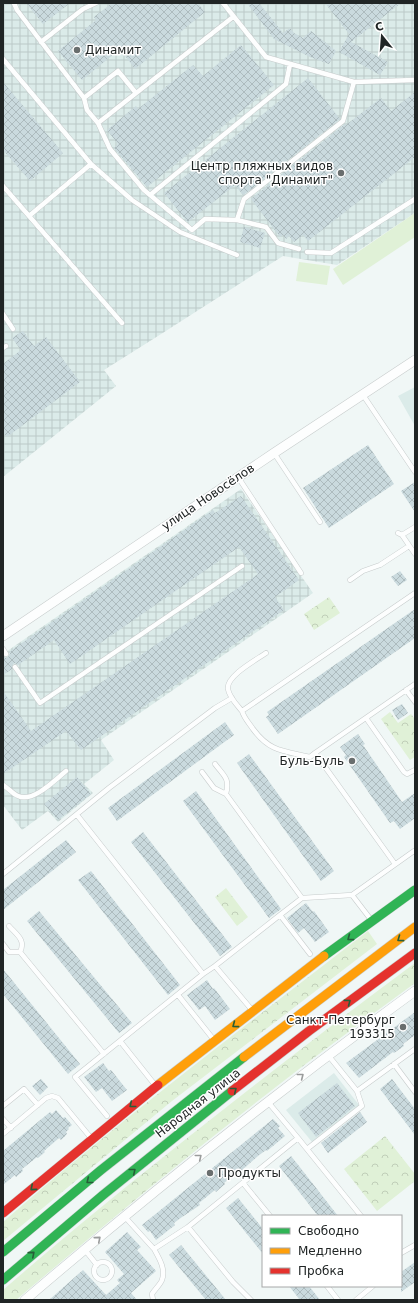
<svg xmlns="http://www.w3.org/2000/svg" width="418" height="1303" font-family="'DejaVu Sans',sans-serif">
  <style>
    .built { fill: #dbebe9 }
    .industrial { fill: url(#industrial-grid) }
    .green { fill: #e0f1d7 }
    .park { fill: url(#park-crowns) }
    .building { fill: url(#building-cross-hatch) }
    .lines { fill: none; stroke-linecap: round; stroke-linejoin: round }
    .lane-casing { stroke: #c7cccc; stroke-width: 5.5 }
    .street-casing { stroke: #c7cccc; stroke-width: 10 }
    .fast-casing { stroke: #c7cccc; stroke-width: 10 }
    .slow-casing { stroke: #c7cccc; stroke-width: 10 }
    .jam-casing { stroke: #c7cccc; stroke-width: 10 }
    .lane { stroke: #fdfefe; stroke-width: 4.5 }
    .street { stroke: #fdfefe; stroke-width: 9 }
    .fast { stroke: #30b455; stroke-width: 9 }
    .slow { stroke: #ff9f0a; stroke-width: 9 }
    .jam { stroke: #e5322d; stroke-width: 9 }
    .oneway { stroke: #265e38 }
    .oneway2 { stroke: #9a9c9c }
    .poi-dot { fill: #696e6e; stroke: #fff; stroke-width: 1.5 }
    .labels { text-anchor: middle; stroke-width: 3; stroke-linejoin: round; paint-order: stroke }
    .poi-label { font-size: 12px; fill: #202525; stroke: #fff; text-anchor: end }
    .street-label { font-size: 12px; fill: #202525; stroke: #fff }
  </style>
  <defs>
    <pattern id="industrial-grid" width="8" height="8" patternUnits="userSpaceOnUse"><rect width="8" height="8" fill="#dbebe9"/><path d="M0 4h8M4 0v8" fill="none" stroke="#bcc9c8"/></pattern>
    <pattern id="park-crowns" width="20" height="18" patternUnits="userSpaceOnUse"><rect width="20" height="18" fill="#e0f1d7"/><path d="M2 6a3 3 0 1 1 6 0M12 15a3 3 0 1 1 6 0" fill="none" stroke="#c0ceb8"/></pattern>
    <pattern id="building-cross-hatch" width="8" height="8" patternUnits="userSpaceOnUse"><rect width="8" height="8" fill="#cadade"/><path d="M0 0l8 8M0 8l8-8" fill="none" stroke="#adbbbe"/></pattern>
  </defs>
  <rect width="100%" height="100%" fill="#f0f7f6"/>
  <path class="built" d="M415 387V426L398 396Z
    M334 1073 359 1105 312 1142 286 1110Z"/>
  <path class="industrial" d="M3 3H415V213L337 265 283 256 158 336 104 370 116 386 3 477Z
    M241 489 313 593 101 740 114 760 84 784 93 793 58 822 48 811 22 830 3 805V654Z"/>
  <path class="green" d="M415 213V237L343 285 333 269Z
    M299 262 330 266 327 285 296 281Z"/>
  <path class="park" d="M329 597 340 613 314 630 304 614Z
    M390 712 398 723 411 714 415 719V757L410 760 381 719Z
    M226 888 248 917 237 926 215 897Z
    M368 931 377 944 172 1101 3 1241V1222C120 1120 245 1026 368 931Z
    M415 963V983C378 1010 340 1038 303 1066 205 1141 110 1220 16 1300H3V1290C82 1221 164 1156 247 1091 302 1048 358 1005 415 963Z
    M385 1136 415 1174V1181L377 1211 344 1169Z"/>
  <path class="building" d="M26 3H70L43 24Z
    M112 3H198L205 12 135 69 120 49 82 80 58 51 96 20 94 17Z
    M247 3H259L283 33 290 28 294 33 303 38 311 31 336 51 329 64 310 57 274 39Z
    M325 3H401L351 42 388 62 380 75 339 52 349 34Z
    M241 45 274 85 147 187 114 148 118 144 107 130 136 106 138 109 193 65 203 76Z
    M308 78 340 119 246 193 243 195 235 185 188 222 186 220 164 193Z
    M3 82 63 153 30 181 3 150Z
    M415 92V157L308 241 303 235 294 242 289 236 286 239 283 235 280 237 251 199 345 124 346 125 381 98 391 111Z
    M244 227 265 233 260 248 240 242Z
    M23 331 34 346 46 337 80 382 7 437 3 432V364L21 350 12 338Z
    M368 445 394 484 329 528 303 488Z
    M415 482V512L401 491Z
    M241 496 299 580 275 597 284 610 81 750 66 731 3 774V691L31 731 258 574 239 547 70 664 54 640 18 665 15 663 13 664 12 669 3 675V656L6 658 8 657 10 654 9 652 213 510 215 513Z
    M400 571 407 580 398 586 391 577Z
    M415 609V638L278 734 266 717 269 715 267 712Z
    M402 704 408 713 398 720 392 710Z
    M225 722 234 735 117 821 108 808Z
    M358 734 365 744 363 745 402 802 415 793V818L400 829 394 821 390 823 344 757 346 755 340 747Z
    M249 754 334 871 321 881 237 763Z
    M77 777 91 794 58 820 44 804Z
    M196 791 281 909 269 918 183 801Z
    M143 832 232 947 220 956 131 842Z
    M66 840 76 852 3 910V890Z
    M91 871 180 985 168 995 78 880Z
    M306 903 313 912 314 911 329 932 315 942 304 928 298 933 287 918Z
    M39 911 132 1023 119 1033 27 921Z
    M3 969 80 1064 68 1074 3 994Z
    M207 980 213 989 214 988 230 1009 215 1020 205 1006 199 1010 187 995Z
    M415 1012V1035L403 1044 404 1046 394 1053 393 1052 359 1078 346 1063Z
    M103 1063 109 1071 111 1070 127 1090 112 1101 102 1088 96 1092 84 1077Z
    M41 1079 48 1087 40 1095 32 1086Z
    M392 1079 415 1109V1135L380 1089Z
    M337 1083 355 1106 316 1137 298 1113Z
    M56 1110 63 1118 65 1117 72 1125 68 1128 69 1129 66 1132 67 1134 61 1140 59 1138 44 1151 45 1152 38 1158 37 1157 22 1169 23 1171 16 1177 15 1175 3 1185V1151L50 1112 52 1114Z
    M360 1112 367 1122 328 1153 321 1143Z
    M273 1119 280 1126 278 1128 285 1136 267 1151 266 1150 258 1156 241 1171 240 1170 224 1183 225 1184 216 1192 215 1190 199 1203 200 1205 182 1217 174 1223 175 1225 156 1240 150 1231 148 1232 142 1225Z
    M291 1156 299 1166 338 1216H318L279 1166Z
    M238 1198 263 1229V1254L226 1208Z
    M127 1232 141 1247 137 1250 156 1271 131 1293 137 1300H49L83 1270 106 1295 120 1283 117 1280 124 1274 105 1252Z
    M181 1245 226 1300H206L169 1255Z
    M415 1262V1282L401 1292V1272Z
    M289 1286H309L320 1300H300Z"/>
  <g class="lines">
    <g class="lane-casing">
      <path id="lane" d="M14 3 17 10 84 98 87 110 98 123 233 17
        M223 3 266 57 354 82 415 80
        M41 42 83 9 96 3
        M3 59 91 164 132 200 180 232 237 255
        M84 98 118 71 136 93
        M98 123 110 149 144 190 192 230 205 219 237 220 266 227 278 243 299 249
        M3 186 122 323
        M150 195 286 84 290 64
        M29 216 91 164
        M237 220 244 199 343 121 354 82
        M307 252 331 253 415 199
        M3 314 13 329
        M3 348 6 346
        M363 395 415 472
        M274 453 320 522
        M238 477 301 573
        M398 533 402 535 415 554
        M402 535 415 527
        M350 580 363 571 380 565 409 546
        M3 649 6 654
        M15 667 40 703 242 566
        M406 690 415 702
        M242 711C237 705 229 697 228 689 226 676 256 660 266 653
        M366 718 404 772 407 774 415 770
        M315 753 415 684
        M215 764C224 776 230 778 226 794
        M202 772 214 788 226 794 302 898 352 895 414 851 415 852
        M3 785C8 788 13 794 18 796 33 803 55 780 66 771
        M77 815 203 974 215 966 252 1010
        M395 864 315 753 310 757C284 751 270 752 253 729 249 723 244 718 242 711L415 593
        M3 874 109 788 215 708 232 698
        M352 895 372 921
        M302 898 280 915 310 954
        M9 926C17 935 26 940 20 952
        M3 944 9 952H20L104 1054
        M215 966 280 915
        M178 995 214 1040
        M120 1041 155 1085
        M394 1064 415 1092
        M357 1091 415 1049
        M3 1106 24 1089 38 1105
        M107 1116 75 1077 203 974
        M3 1119 11 1128
        M3 1134 46 1098 52 1096 58 1098 91 1138
        M298 1138 361 1216
        M307 1149 362 1106 357 1091 328 1055
        M243 1183 270 1216
        M125 1217 154 1249 188 1227 233 1282 251 1300
        M188 1227 298 1138 268 1102
        M85 1250 97 1265
        M401 1253 415 1245
        M94 1271a9 9 0 1 1 18 0a9 9 0 1 1-18 0Z
        M327 1286 338 1300
        M153 1300 152 1294C155 1289 160 1285 162 1280 166 1269 159 1258 154 1249
        M356 1300 373 1286"/>
    </g>
    <g class="street-casing">
      <path id="street" d="M3 636 274 453 415 360
        M25 1300C151 1192 281 1089 415 991"/>
    </g>
    <g class="fast-casing">
      <path id="fast" d="M324 956 415 890
        M3 1252 101 1170 244 1057
        M3 1280 103 1195 232 1091"/>
    </g>
    <g class="slow-casing">
      <path id="slow" d="M244 1057 415 927
        M158 1085 324 956"/>
    </g>
    <g class="jam-casing">
      <path id="jam" d="M232 1091 309 1031 415 953
        M3 1213 158 1085"/>
    </g>
    <use href="#lane" class="lane"/>
    <use href="#street" class="street"/>
    <use href="#fast" class="fast"/>
    <use href="#slow" class="slow"/>
    <use href="#jam" class="jam"/>
  </g>
  <defs><path id="oneway-chevron" d="M-2-3.5L2.5 0L-2 3.5" fill="none" stroke-width="1.6" stroke-linecap="round" stroke-linejoin="round"/></defs>
  <g class="oneway">
    <use href="#oneway-chevron" transform="translate(350 938) rotate(143)"/>
    <use href="#oneway-chevron" transform="translate(400 939) rotate(144)"/>
    <use href="#oneway-chevron" transform="translate(348 1002) rotate(-37)"/>
    <use href="#oneway-chevron" transform="translate(235 1025) rotate(143)"/>
    <use href="#oneway-chevron" transform="translate(234 1090) rotate(-38)"/>
    <use href="#oneway-chevron" transform="translate(132 1105) rotate(141)"/>
    <use href="#oneway-chevron" transform="translate(133 1171) rotate(-39)"/>
    <use href="#oneway-chevron" transform="translate(89 1181) rotate(141)"/>
    <use href="#oneway-chevron" transform="translate(33 1188) rotate(140)"/>
    <use href="#oneway-chevron" transform="translate(32 1254) rotate(-41)"/>
  </g>
  <g class="oneway2">
    <use href="#oneway-chevron" transform="translate(301 1076) rotate(-38)"/>
    <use href="#oneway-chevron" transform="translate(199 1157) rotate(-39)"/>
    <use href="#oneway-chevron" transform="translate(98 1239) rotate(-40)"/>
  </g>
  <g class="poi-dot">
    <circle cx="77" cy="50" r="4"/>
    <circle cx="341" cy="173" r="4"/>
    <circle cx="352" cy="761" r="4"/>
    <circle cx="403" cy="1027" r="4"/>
    <circle cx="210" cy="1173" r="4"/>
  </g>
  <g class="labels">
    <g class="poi-label">
      <text x="85" y="54" text-anchor="start">Динамит</text>
      <text x="333" y="170">Центр пляжных видов<tspan x="333" dy="14">спорта "Динамит"</tspan></text>
      <text x="344" y="765">Буль-Буль</text>
      <text x="395" y="1024">Санкт-Петербург<tspan x="395" dy="14">193315</tspan></text>
      <text x="218" y="1177" text-anchor="start">Продукты</text>
    </g>
    <g class="street-label">
      <text transform="translate(208 497) rotate(-34)" y="4">улица Новосёлов</text>
      <text transform="translate(198 1103) rotate(-38)" y="4">Народная улица</text>
    </g>
  </g>
  <rect width="418" height="1303" fill="none" stroke="#202525" stroke-width="8"/>
  <rect x="262" y="1215" width="140" height="72" fill="#ffffff" stroke="#a6a8a8"/>
  <rect x="270" y="1228" width="20" height="6" fill="#30b455" stroke="#a6a8a8"/>
  <text x="298" y="1235" font-size="12" fill="#202525">Свободно</text>
  <rect x="270" y="1248" width="20" height="6" fill="#ff9f0a" stroke="#a6a8a8"/>
  <text x="298" y="1255" font-size="12" fill="#202525">Медленно</text>
  <rect x="270" y="1268" width="20" height="6" fill="#e5322d" stroke="#a6a8a8"/>
  <text x="298" y="1275" font-size="12" fill="#202525">Пробка</text>
  <g transform="translate(382 36) rotate(343)" stroke="#ffffff" stroke-width="3" paint-order="stroke">
  <path d="M0-3L7 15L0 10L-7 15Z" fill="#202525"/>
  <text y="-6" font-size="11" font-weight="bold" text-anchor="middle" fill="#202525">С</text>
  </g>
</svg>
